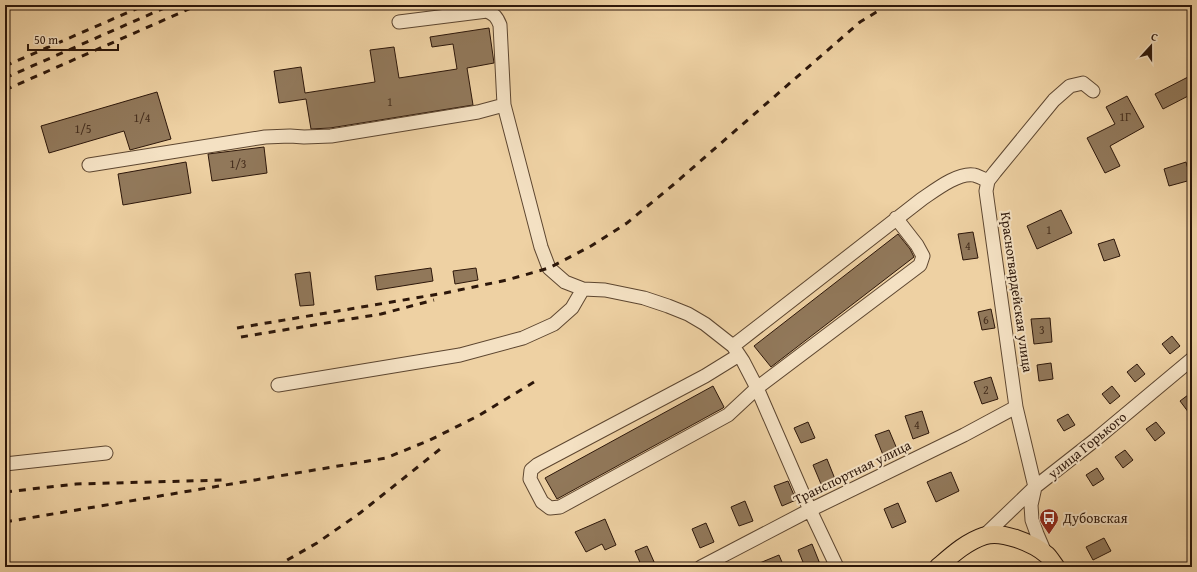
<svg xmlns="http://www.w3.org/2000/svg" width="1197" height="572" font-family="'Gentium Book Plus',serif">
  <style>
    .building { fill: #91785a; stroke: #2d170a }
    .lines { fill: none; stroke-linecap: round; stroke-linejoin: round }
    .minor-casing { stroke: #5d4630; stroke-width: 15 }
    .major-casing { stroke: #2d170a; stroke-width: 19 }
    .minor { stroke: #f4e1c3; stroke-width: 13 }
    .major { stroke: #eed1a3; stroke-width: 17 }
    .rail { stroke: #2d170a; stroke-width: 3; stroke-dasharray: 7 7; stroke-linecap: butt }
    .labels { text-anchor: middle; stroke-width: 4; stroke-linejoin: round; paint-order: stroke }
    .number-label { font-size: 12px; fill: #462f1e }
    .street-label { font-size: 14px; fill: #2d170a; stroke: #f4e1c3 }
    .poi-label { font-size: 14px; fill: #2d170a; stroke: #f4e1c3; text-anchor: start }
  </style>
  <rect width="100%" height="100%" fill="#eed1a3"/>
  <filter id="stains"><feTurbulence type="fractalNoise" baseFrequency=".005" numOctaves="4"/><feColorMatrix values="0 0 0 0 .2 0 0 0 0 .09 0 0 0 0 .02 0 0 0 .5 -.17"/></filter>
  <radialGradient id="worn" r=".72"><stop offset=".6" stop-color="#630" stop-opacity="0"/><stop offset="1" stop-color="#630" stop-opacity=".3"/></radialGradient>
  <path class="building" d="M489 28 494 63 467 68 473 105 330 128 311 129 306 99 279 103 274 71 301 67 305 93 375 82 370 50 394 47 399 78 457 69 453 44 432 47 430 37Z
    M1188 77 1192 85V94L1163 109 1155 94Z
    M157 92 171 139 130 150 124 131 49 153 41 126Z
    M1127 96 1144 127 1110 146 1120 166 1105 173 1087 138 1115 124 1106 107Z
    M264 147 267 173 212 181 208 154Z
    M186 162 191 193 123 205 118 174Z
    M1186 162 1191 180 1169 186 1164 169Z
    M1061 210 1072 233 1037 249 1027 226Z
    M973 232 978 258 963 260 958 234Z
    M898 234 910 249 914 257 771 367 754 346Z
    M1114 239 1120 256 1104 261 1098 244Z
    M431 268 433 281 377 290 375 276Z
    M476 268 478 280 455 284 453 271Z
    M310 272 314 305 300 306 295 274Z
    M991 309 995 328 982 330 978 312Z
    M1050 318 1052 342 1034 344 1031 319Z
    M1172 336 1180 346 1170 354 1162 344Z
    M1051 363 1053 379 1039 381 1037 365Z
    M1137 364 1145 374 1135 382 1127 372Z
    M991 377 998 399 982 404 974 382Z
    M713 386 724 407 723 408 557 499 545 478Z
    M1112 386 1120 396 1110 404 1102 394Z
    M1192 392V417L1180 401Z
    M922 411 929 433 913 439 905 416Z
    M1068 414 1075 425 1064 431 1057 420Z
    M808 422 815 438 801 443 794 428Z
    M1156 422 1165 433 1155 441 1146 429Z
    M889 430 897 449 883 455 875 435Z
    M1125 450 1133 460 1123 468 1115 457Z
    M827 459 835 479 821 484 813 465Z
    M1097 468 1104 479 1093 486 1086 475Z
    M951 472 959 491 936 502 927 482Z
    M788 481 796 500 782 506 774 486Z
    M745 501 753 521 739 526 731 507Z
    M898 503 906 522 892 528 884 509Z
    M605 519 616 545 605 550 602 544 586 552 575 532Z
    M706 523 714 542 700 548 692 529Z
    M1104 538 1111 551 1093 560 1086 547Z
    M812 544 820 564 811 567H805L798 550Z
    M647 546 655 564 646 567H642L635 551Z
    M779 555 784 567H750Z"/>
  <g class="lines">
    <g class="minor-casing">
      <path id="minor" d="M399 22 487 11C494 14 497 17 500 25L504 105 541 247 549 268 565 282 583 289 605 290 644 298 668 306 688 314 705 324 733 346 743 361 757 388 810 510 837 567
        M89 165 265 137 290 136 304 137 331 136 478 112 504 105
        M733 346 922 199C934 191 958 172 974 175 978 176 984 179 988 181
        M739 355 705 376 537 465 531 470 530 479 542 502 550 508 560 507 728 415 757 388 920 265 923 256 917 245 896 218
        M278 385 460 355 523 338 554 324 572 308 583 289
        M5 464 106 453
        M985 535 1035 487 1095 440 1192 359
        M1046 555 1037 534 1032 520 1031 505 1035 487 1016 407 986 191 988 181 995 172 1054 100 1070 86 1083 83 1093 91
        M701 567 810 510 964 435 1016 407"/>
    </g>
    <g class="major-casing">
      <path id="major" d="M938 567C952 555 966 542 984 536 1001 530 1033 543 1047 555 1050 558 1053 563 1056 567"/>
    </g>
    <use href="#minor" class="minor"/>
    <use href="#major" class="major"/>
    <path class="rail" d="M5 66 145 5
      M5 78 171 5
      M5 90 198 5
      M237 328 445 293 507 280 549 268 591 246 627 223 673 185 860 22 888 5
      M241 337 381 314 434 300
      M5 492 76 484 226 480
      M5 522 386 458 430 440 478 416 539 379
      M275 567 317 543 360 513 444 446"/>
  </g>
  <defs>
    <g id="bus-pin" transform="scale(1)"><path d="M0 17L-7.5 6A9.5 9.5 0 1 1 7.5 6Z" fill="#8f2418" stroke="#f4e1c3"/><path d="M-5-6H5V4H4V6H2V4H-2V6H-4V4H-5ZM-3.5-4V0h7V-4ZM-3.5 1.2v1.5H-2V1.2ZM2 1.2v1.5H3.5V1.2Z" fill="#fff"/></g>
  </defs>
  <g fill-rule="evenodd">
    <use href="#bus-pin" x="1049" y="518"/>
  </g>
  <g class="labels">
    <g class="number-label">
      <text x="390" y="106">1</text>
      <text x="1125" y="121">1Г</text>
      <text x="142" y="122">1/4</text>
      <text x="83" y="133">1/5</text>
      <text x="238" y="168">1/3</text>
      <text x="1049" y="234">1</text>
      <text x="968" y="250">4</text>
      <text x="986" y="324">6</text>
      <text x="1042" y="334">3</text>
      <text x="986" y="394">2</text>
      <text x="917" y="429">4</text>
    </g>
    <g class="street-label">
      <text transform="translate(1017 292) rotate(82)" y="5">Красногвардейская улица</text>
      <text transform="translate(1087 445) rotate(-39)" y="5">улица Горького</text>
      <text transform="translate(852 472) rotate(-26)" y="5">Транспортная улица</text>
    </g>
    <g class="poi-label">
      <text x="1063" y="523">Дубовская</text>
    </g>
  </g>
  <rect width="1197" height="572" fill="none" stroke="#eed1a3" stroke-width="20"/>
  <rect x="6" y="6" width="1185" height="560" fill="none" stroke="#2d170a" stroke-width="2"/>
  <rect x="10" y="10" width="1177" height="552" fill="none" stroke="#2d170a"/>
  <g transform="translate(1151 46) rotate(21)" stroke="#f4e1c3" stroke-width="3" paint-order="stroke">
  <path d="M0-3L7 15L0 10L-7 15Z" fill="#2d170a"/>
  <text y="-6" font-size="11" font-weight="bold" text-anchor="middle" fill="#2d170a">С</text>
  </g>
  <path d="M28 44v6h90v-6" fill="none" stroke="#2d170a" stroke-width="2"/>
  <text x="34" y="44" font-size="12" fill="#2d170a" stroke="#f4e1c3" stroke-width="3" paint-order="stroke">50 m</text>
  <rect width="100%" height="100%" filter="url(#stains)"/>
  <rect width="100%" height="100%" fill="url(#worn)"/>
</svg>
